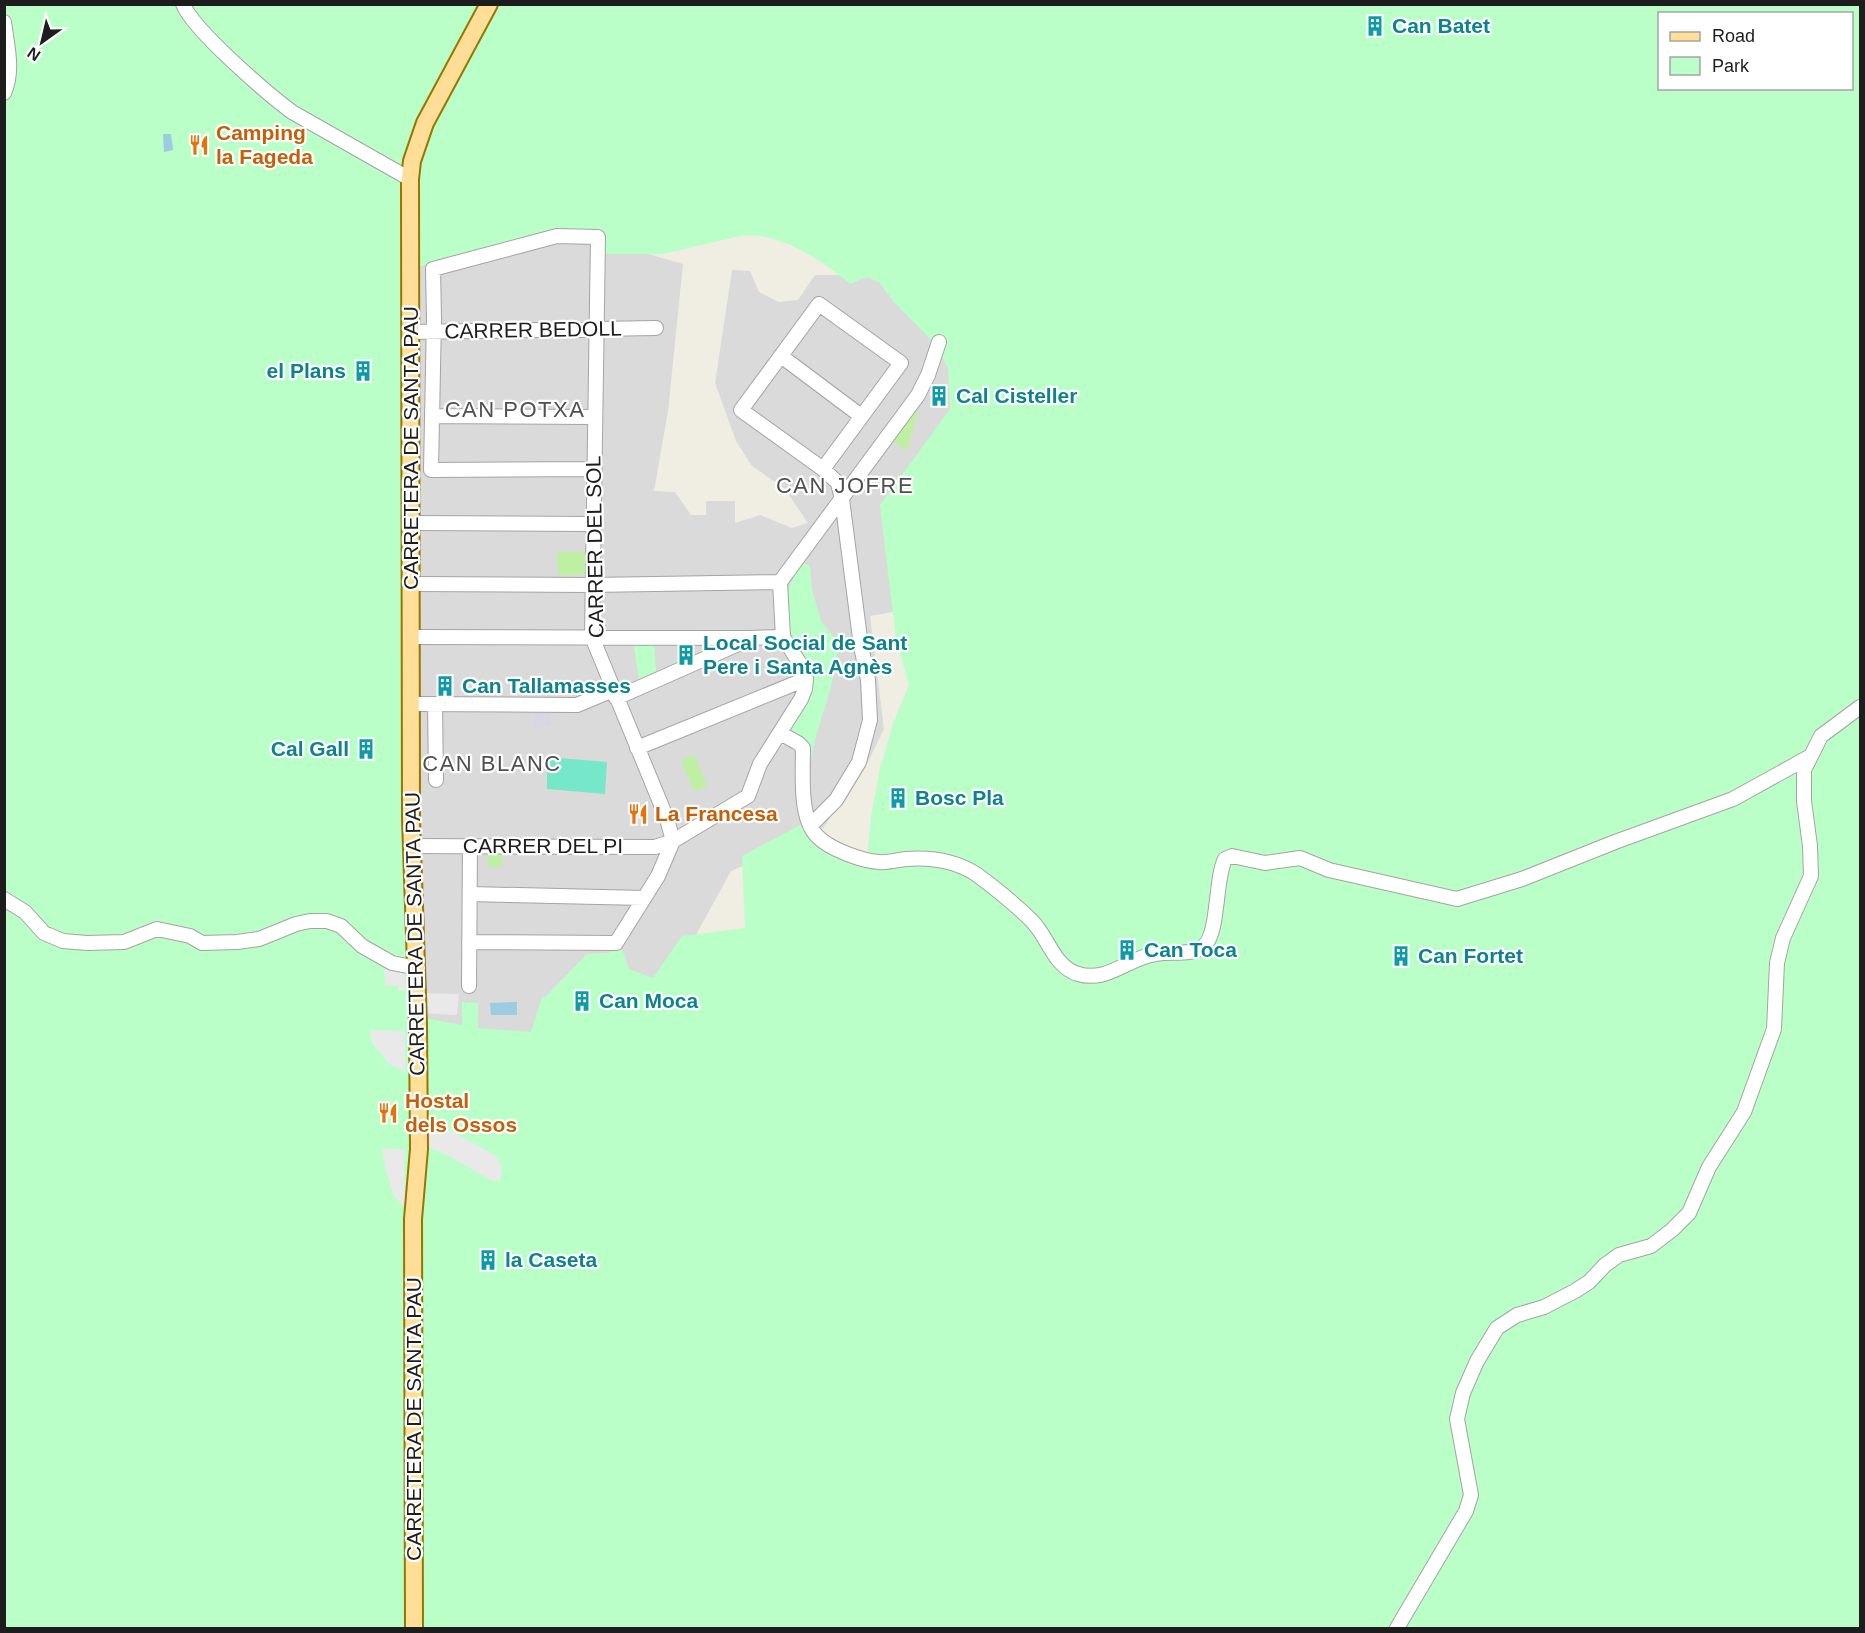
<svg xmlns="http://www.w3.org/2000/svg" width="1865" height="1633" font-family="Arial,sans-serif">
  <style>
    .residential { fill: #dbdada }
    .grass { fill: #bfefa2 }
    .park { fill: #baffc7; fill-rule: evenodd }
    .pitch { fill: #77e7c9 }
    .parking { fill: #e9e9e9 }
    .plaza { fill: #d8d6e5 }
    .water { fill: #9dcbe2 }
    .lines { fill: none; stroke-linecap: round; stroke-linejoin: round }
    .minor-casing { stroke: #a4a4a4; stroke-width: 16 }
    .major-casing { stroke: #977600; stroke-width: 20 }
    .minor { stroke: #fff; stroke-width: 14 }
    .major { stroke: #ffde98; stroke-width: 16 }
    .labels { text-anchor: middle; stroke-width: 4.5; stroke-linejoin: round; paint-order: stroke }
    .culture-label { font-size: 21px; font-weight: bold; fill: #0d838f; stroke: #fff; text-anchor: start }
    .food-label { font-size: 21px; font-weight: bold; fill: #c56008; stroke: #fff; text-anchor: start }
    .street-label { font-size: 21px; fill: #1d1d1d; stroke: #fff }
    .neighbourhood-label { font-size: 22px; letter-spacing: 1.5px; fill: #505050; stroke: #fff }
  </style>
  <rect width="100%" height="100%" fill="#f0ede2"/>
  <path class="residential" d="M548 225 683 264 668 411 654 491 675 492 691 515H706V501H735V523L760 515 792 528 808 523 785 489 752 466 736 441 715 383 732 270 750 271 759 292 779 302 798 300 815 275H855L871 265 985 404 903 610 870 616 884 729 865 768 823 828 802 840 731 871 673 977 551 1042 423 1029 420 753 403 351 419 261Z"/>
  <path class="grass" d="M920 403 907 451 892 441Z
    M557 552H586L585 575H558Z
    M694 754 707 786 694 791 681 760Z
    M488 853H502V866L488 867Z"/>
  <path class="park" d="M5 5H1860V1628H5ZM1660 14H1852V88H1660ZM601 232V254H663L740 236C777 230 823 261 850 284L867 277 879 282 894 302 936 345 948 368 950 409 880 505 896 640 909 685 893 723 880 768 871 816 867 857 816 832 805 786 815 740 831 687 839 644 821 621 812 589 810 566 803 562 794 576 787 594 788 627 811 668 813 688 778 747 788 745 798 753 804 823 742 856 745 928 682 936 653 978 629 969 621 947H614L609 953 587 954 545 997H542L531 1032 478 1028V1003L462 1002V1025L413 1016 410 269 462 255Z
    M633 642 654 643 656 671 639 679Z"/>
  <path class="pitch" d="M547 757 607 762 605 794 547 789Z"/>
  <path class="parking" d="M384 963 405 973V991H399L398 986 385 985Z
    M421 993 459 994 457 1015 421 1013Z
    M370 1030 405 1031V1072L389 1064 372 1043Z
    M422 1118 447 1129 495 1155 502 1167 500 1181 491 1180 445 1154 422 1145Z
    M382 1148 404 1150 405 1207 394 1197 385 1167Z"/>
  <path class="plaza" d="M534 713H550V726L533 728Z"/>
  <path class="water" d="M163 134H171L173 150 164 152Z
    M517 1002V1015H491L490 1003Z"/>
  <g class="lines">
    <g class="minor-casing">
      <path id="minor" d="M183 4C193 30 268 94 292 112L410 179
        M4 22C7 45 14 71 4 93
        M411 332 656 328
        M781 356 861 416
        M432 416 595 417
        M411 523 593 524
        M412 584 592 585 780 582
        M412 637 749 638 783 637
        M616 698 745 641
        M412 704 577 705 613 690
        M435 704 436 780
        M780 733 798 743 803 748C803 773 799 818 817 836 829 849 862 861 879 862 888 863 897 860 906 859 931 857 954 860 976 874 995 888 1015 904 1032 921 1048 937 1054 967 1078 974 1108 983 1129 957 1156 954 1171 951 1192 956 1204 946 1219 933 1215 879 1225 859L1232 856 1265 863 1300 858 1329 870 1457 899 1522 879 1615 842 1733 799 1809 757
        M637 748 806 679
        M810 826 836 800 859 762 870 720 868 680 861 646 842 499 838 483 823 469 741 410 819 304 901 363 823 469
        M412 846 655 847 673 841 667 819 592 637 598 237 557 236 433 269 434 318 431 470 594 469
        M470 894 644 898
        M4 899 25 912 44 933 63 941 87 943 124 942 157 929 190 936 202 943 237 942 259 939 296 924 310 921H327L341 926 362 946 392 963 418 968
        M469 942 616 943 658 876 673 841 748 796 760 764 801 699 805 689 806 679 804 670 783 637 780 582 918 395 928 375 939 342
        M469 986 470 845
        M1397 1628 1466 1511 1471 1495 1457 1419 1463 1393 1477 1361 1497 1328 1517 1315 1544 1307 1575 1291 1589 1282 1605 1265 1619 1255 1651 1246 1672 1230 1689 1213 1709 1167 1744 1112 1774 1029 1777 963 1783 938 1811 876 1810 846 1804 801V770L1821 736 1860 707"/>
    </g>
    <g class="major-casing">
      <path id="major" d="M414 1628 413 1219 419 1149 418 1024 411 819 410 179 412 161 425 123 489 4"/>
    </g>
    <use href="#minor" class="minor"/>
    <use href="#major" class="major"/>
  </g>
  <defs>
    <g id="building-bare" transform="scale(1.62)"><path d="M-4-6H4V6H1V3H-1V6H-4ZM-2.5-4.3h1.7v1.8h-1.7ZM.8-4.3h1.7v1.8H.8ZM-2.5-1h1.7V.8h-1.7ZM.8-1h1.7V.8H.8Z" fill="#0f9aa8" stroke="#fff" stroke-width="2.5" paint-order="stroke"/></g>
    <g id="restaurant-bare" transform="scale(1.62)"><path d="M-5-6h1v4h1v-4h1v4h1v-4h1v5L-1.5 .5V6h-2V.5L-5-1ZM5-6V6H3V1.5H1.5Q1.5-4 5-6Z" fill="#e8710a" stroke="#fff" stroke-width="2.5" paint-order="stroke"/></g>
  </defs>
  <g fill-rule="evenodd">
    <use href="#building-bare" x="1375" y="26"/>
    <use href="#restaurant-bare" x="199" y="145"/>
    <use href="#building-bare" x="363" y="371"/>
    <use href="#building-bare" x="939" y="396"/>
    <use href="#building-bare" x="686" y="655"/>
    <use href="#building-bare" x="445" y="686"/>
    <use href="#building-bare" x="366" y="749"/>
    <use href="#building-bare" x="898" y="798"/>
    <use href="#restaurant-bare" x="638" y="814"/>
    <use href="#building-bare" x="1127" y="950"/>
    <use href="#building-bare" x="1401" y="956"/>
    <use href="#building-bare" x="582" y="1001"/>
    <use href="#restaurant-bare" x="388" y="1113"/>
    <use href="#building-bare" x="488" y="1260"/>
  </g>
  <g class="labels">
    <g class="culture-label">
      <text x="1392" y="33">Can Batet</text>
      <text x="346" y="378" text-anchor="end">el Plans</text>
      <text x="956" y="403">Cal Cisteller</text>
      <text x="703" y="650">Local Social de Sant<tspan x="703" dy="24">Pere i Santa Agnès</tspan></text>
      <text x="462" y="693">Can Tallamasses</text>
      <text x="349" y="756" text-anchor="end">Cal Gall</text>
      <text x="915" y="805">Bosc Pla</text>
      <text x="1144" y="957">Can Toca</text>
      <text x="1418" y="963">Can Fortet</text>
      <text x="599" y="1008">Can Moca</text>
      <text x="505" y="1267">la Caseta</text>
    </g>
    <g class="food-label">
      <text x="216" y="140">Camping<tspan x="216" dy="24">la Fageda</tspan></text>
      <text x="655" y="821">La Francesa</text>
      <text x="405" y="1108">Hostal<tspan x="405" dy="24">dels Ossos</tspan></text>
    </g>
    <g class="street-label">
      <text transform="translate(533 330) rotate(-1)" y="7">CARRER BEDOLL</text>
      <text transform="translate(411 448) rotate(-90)" y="7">CARRETERA DE SANTA PAU</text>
      <text transform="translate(595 547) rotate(-91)" y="7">CARRER DEL SOL</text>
      <text x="543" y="853">CARRER DEL PI</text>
      <text transform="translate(415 934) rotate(-91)" y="7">CARRETERA DE SANTA PAU</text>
      <text transform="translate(414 1419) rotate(-90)" y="7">CARRETERA DE SANTA PAU</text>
    </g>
    <g class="neighbourhood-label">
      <text x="515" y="417">CAN POTXA</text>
      <text x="845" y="493">CAN JOFRE</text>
      <text x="492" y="771">CAN BLANC</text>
    </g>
  </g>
  <rect width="1865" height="1633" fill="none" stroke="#1d1d1d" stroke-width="12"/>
  <rect x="1658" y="12" width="195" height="78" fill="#ffffff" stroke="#a5a5a5" stroke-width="1.5"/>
  <rect x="1670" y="32" width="30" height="9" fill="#ffde98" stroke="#a5a5a5" stroke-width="1.5"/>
  <text x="1712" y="42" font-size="18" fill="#1d1d1d">Road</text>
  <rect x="1670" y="57" width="30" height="18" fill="#baffc7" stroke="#a5a5a5" stroke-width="1.5"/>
  <text x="1712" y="72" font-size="18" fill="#1d1d1d">Park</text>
  <g transform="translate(42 42) rotate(214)" stroke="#ffffff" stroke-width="4.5" paint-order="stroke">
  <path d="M0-4.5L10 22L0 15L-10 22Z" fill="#1d1d1d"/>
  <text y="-9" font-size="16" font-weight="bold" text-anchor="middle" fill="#1d1d1d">N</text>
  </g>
</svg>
